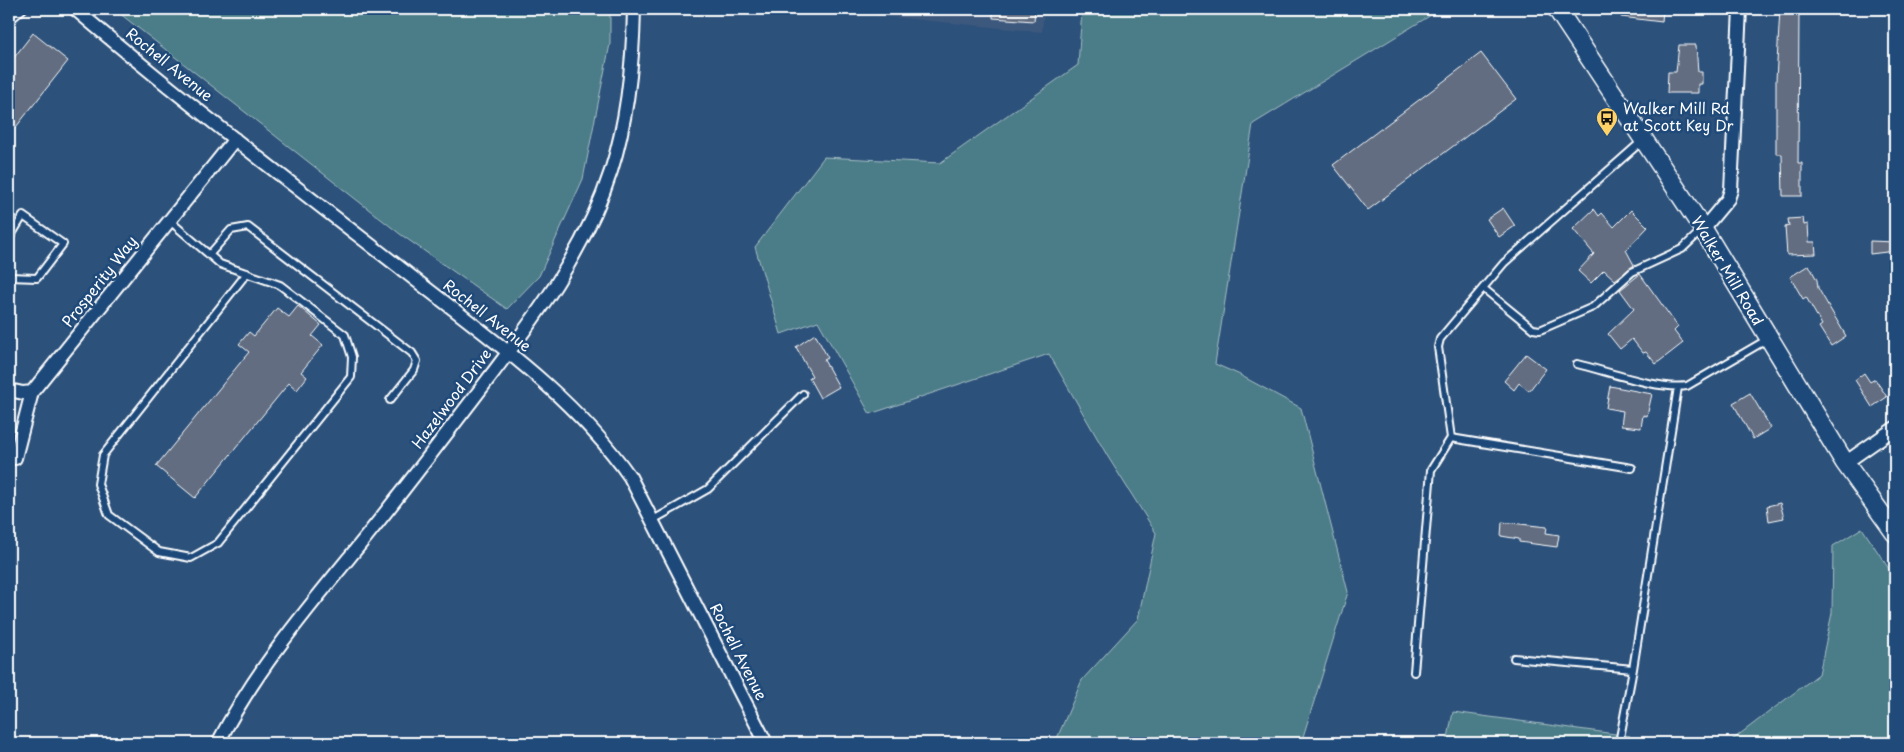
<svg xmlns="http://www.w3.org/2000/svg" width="1904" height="752" font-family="'Playpen Sans',sans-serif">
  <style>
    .built { fill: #3c597d }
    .green { fill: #4c7d88; stroke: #a6bec4 }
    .building { fill: #626d81; stroke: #fff }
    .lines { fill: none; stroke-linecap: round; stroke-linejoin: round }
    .lane-casing { stroke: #fff; stroke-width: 10 }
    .street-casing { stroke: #fff; stroke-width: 16 }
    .secondary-casing { stroke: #fff; stroke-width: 21 }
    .lane { stroke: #1f4a7a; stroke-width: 6 }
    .street { stroke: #1f4a7a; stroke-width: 12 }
    .secondary { stroke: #1f4a7a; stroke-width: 18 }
    .labels { text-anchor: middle; stroke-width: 5; stroke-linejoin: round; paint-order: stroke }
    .street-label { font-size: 15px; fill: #fff; stroke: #1f4a7a }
    .poi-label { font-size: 15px; fill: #fff; stroke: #1f4a7a; text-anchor: start }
  </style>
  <rect width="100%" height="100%" fill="#2c517b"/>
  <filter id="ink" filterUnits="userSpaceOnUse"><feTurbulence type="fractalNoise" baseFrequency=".02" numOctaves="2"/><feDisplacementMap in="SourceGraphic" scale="10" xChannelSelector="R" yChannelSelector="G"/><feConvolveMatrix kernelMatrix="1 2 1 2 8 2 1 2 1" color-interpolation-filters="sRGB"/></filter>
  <g filter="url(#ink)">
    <path class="built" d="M811 9H1044L1042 32Z"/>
    <path class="green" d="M114 9H610V44L583 179 539 276 507 309 400 234Z
      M1082 9H1441L1253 124 1215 364 1238 374 1301 408 1348 592 1302 740 1304 743H1055L1082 680 1138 619 1156 533 1108 457 1049 354 870 414 818 321 781 334 755 247 824 157 940 163 1078 65Z
      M1862 528 1895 578V743H1728L1819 674 1832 613 1833 546Z
      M1453 712 1630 736 1627 743H1447Z"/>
    <path class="building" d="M993 9H1035L1034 21 993 18Z
      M1621 9H1663L1662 22 1621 17Z
      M1780 9H1799L1798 163H1802V196H1783L1782 154H1776V80Z
      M33 33 68 61 9 136V64Z
      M1679 45H1696L1698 72H1702V84H1698V93H1667L1668 72H1676Z
      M1481 53 1516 99 1368 210 1333 165Z
      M1503 208 1515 226 1499 237 1487 219Z
      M1594 209 1599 216 1602 213 1614 227 1631 210 1648 227 1626 250 1634 265 1615 280 1604 270 1591 283 1578 271 1594 254 1573 229Z
      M1803 218 1804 225 1808 224 1809 242H1815L1816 254 1787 255 1785 227 1789 226 1788 219Z
      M1870 241 1895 242V251L1870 254Z
      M1809 265 1817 280 1818 288 1846 336 1831 346 1819 327 1822 325 1806 297 1803 299 1790 277Z
      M1640 274 1678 327 1674 331 1683 343 1656 364 1646 352 1643 353 1632 339 1620 349 1608 334 1634 309 1620 290Z
      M298 306 321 325 312 336 323 345 301 372 307 377 297 390 289 383 195 498 156 466 249 352 239 344 249 332 254 336 277 308 289 317Z
      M815 334 828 358 824 360 839 387 820 398 809 378 812 376 796 347Z
      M1526 354 1546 369 1529 391 1519 383 1514 390 1504 381Z
      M1864 373 1870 382 1875 379 1887 397 1872 407 1855 380Z
      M1610 386 1652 394 1647 416 1643 415 1641 428 1621 426 1623 411 1606 408Z
      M1750 393 1771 428 1753 439 1733 403Z
      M1780 503 1784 518 1769 521 1767 506Z
      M1502 522 1547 527 1546 533 1559 535 1557 547 1519 542V539L1501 536Z"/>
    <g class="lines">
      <g class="lane-casing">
        <path id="lane" d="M9 21 23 9
          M170 221 220 264 280 285 345 335 352 357 351 377 218 543 191 558 159 552 109 515 98 484 103 455 247 273
          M9 239 23 216 63 244 37 278 9 277
          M209 255 231 230 248 227 412 353 417 361 414 370 390 400
          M1483 288 1533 329 1540 330 1593 307 1632 272 1682 249 1702 230
          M1577 364C1607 371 1657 390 1687 386L1768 339
          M1451 438 1632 468
          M653 520 708 489 803 394
          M1514 658 1633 669 1678 387
          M1414 672 1431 470 1451 438 1438 347 1440 339 1504 263 1642 141
          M1619 743 1633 669"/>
      </g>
      <g class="street-casing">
        <path id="street" d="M75 9C183 101 296 187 408 274 487 336 572 394 630 477L766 743
          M1703 229 1728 199 1731 190 1740 9
          M9 390 23 393 32 392
          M15 458 32 392 235 139
          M1845 463 1895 428
          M218 743C254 673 303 614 353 553 394 503 433 451 473 399 527 328 583 258 611 171 628 118 633 64 634 9"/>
      </g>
      <g class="secondary-casing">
        <path id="secondary" d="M1557 9 1703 229 1845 463 1895 533"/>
      </g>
      <use href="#lane" class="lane"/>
      <use href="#street" class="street"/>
      <use href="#secondary" class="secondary"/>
    </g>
  </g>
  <defs>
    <g id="bus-pin" transform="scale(1.125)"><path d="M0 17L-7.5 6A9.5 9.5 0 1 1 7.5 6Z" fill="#ffd166" stroke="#1f4a7a"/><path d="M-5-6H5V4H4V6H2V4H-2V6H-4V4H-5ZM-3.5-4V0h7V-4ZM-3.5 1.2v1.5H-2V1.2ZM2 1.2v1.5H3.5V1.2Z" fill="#111"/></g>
  </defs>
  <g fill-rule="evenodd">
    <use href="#bus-pin" x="1607" y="118"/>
  </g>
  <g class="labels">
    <g class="street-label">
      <text transform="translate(169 65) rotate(39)" y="5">Rochell Avenue</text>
      <text transform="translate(1727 271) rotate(59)" y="5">Walker Mill Road</text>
      <text transform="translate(100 282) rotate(-52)" y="5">Prosperity Way</text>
      <text transform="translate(487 316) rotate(38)" y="5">Rochell Avenue</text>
      <text transform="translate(452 399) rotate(-53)" y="5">Hazelwood Drive</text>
      <text transform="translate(738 652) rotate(63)" y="5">Rochell Avenue</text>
    </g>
    <g class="poi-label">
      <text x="1623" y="114">Walker Mill Rd<tspan x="1623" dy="17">at Scott Key Dr</tspan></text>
    </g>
  </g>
  <rect width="1904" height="752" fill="none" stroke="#1f4a7a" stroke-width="30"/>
  <rect x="15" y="15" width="1874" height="722" fill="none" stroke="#fff" stroke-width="2" filter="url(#ink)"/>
</svg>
